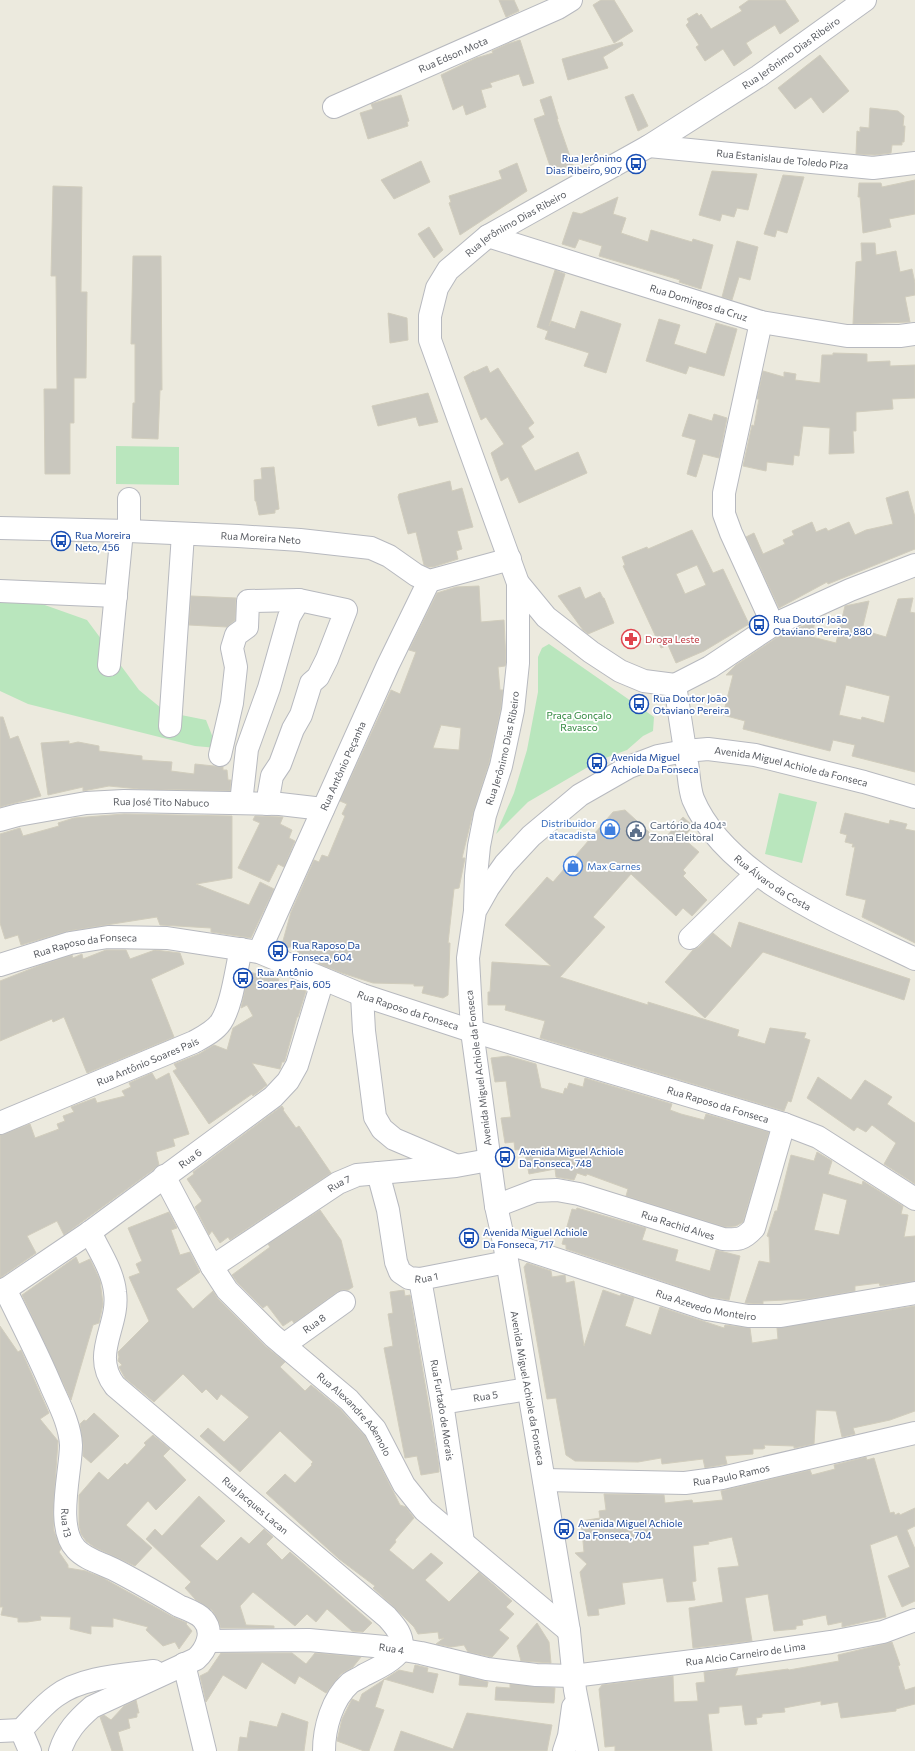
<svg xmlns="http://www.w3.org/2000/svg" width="915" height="1751" font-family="Commissioner,sans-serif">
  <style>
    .green { fill: #b9e6bd }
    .building { fill: #c9c7be; stroke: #d1cdbd; fill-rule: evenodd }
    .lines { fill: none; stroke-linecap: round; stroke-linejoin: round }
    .minor-casing { stroke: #b7b9bf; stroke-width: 24 }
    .minor { stroke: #fff; stroke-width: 22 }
    .labels { text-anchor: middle; stroke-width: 3.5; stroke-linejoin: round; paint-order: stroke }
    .street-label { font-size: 10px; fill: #585b61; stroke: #fff }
    .transit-label { font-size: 10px; fill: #164399; stroke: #fff; text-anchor: start }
    .health-label { font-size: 10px; fill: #be3a42; stroke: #fff; text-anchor: start }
    .park-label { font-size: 10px; fill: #30873d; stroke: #fff }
    .shop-label { font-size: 10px; fill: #366cbe; stroke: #fff; text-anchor: end }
    .service-label { font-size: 10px; fill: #4e5e75; stroke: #fff; text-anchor: start }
  </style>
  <rect width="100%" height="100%" fill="#eceade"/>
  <path class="green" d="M116 446 179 447V485L116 484Z
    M11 593 87 620 139 690 166 712 206 720 217 748 195 746 28 704 0 691V596Z
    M549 644 654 717 653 731 643 736 627 750 600 760 528 802 496 834 514 793 527 750 538 692V657L542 648Z
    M779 793 817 802 802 863 765 854Z"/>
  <path class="building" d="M499 0H514L519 11 506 17Z
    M601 0H614L633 31 614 43 593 5Z
    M749 0H785L799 21 780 34 775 25 746 43 752 53 734 66 723 49 705 61 696 47 699 45 686 25 689 22 687 19 697 13 699 16 701 14 711 29 742 11 739 7Z
    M520 40 534 83 523 86 519 74 490 83 492 87 481 90 486 107 466 115 463 105 453 110 441 75 476 58 493 53 492 51 507 44Z
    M622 42 623 45 603 57 608 68 568 80 562 59Z
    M820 55 849 91 823 113 811 97 795 109 778 88Z
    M633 94 648 126 638 131 625 97Z
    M401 95 409 121 407 122 408 126 368 139 360 113 373 109 371 104Z
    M551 96 558 119H557L573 165 553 175 534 119 545 115 540 100Z
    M870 108 898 111 904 116 903 126H905L904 142H902V145H892L891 153 875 155 856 154 857 131 860 132V127L869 128Z
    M421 161 430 182 394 199 381 180Z
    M517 163 527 191 460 235 449 203 451 202 449 196 502 179 499 171Z
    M712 171 757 174 748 210 737 208 734 217 722 214 720 221 699 215Z
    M783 175 804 177 787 233 777 230 775 237 764 234Z
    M915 180V214L889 219 891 227 863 233 860 197H858L859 183H881L882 187Z
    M53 186 82 187 81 292H87L86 378H74V423H70V474H45L44 389H57L56 276H51Z
    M618 197 613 214 626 218 621 233 648 242 651 230 692 242 693 239 713 245 701 289 679 282 680 280 599 256 602 246 579 239 575 248 562 244 573 212 581 214Z
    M429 227 443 250 434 258 418 234Z
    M737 241 758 247 750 280 739 277 732 300 722 297Z
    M861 243H875L876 255 896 251 900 272 912 269 915 283V295L905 297 910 322 853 324 856 262 862 261Z
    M133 256H161L162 390H160L158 439 132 438 133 403H135V344H131Z
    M555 270 565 274 549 326 551 321 575 329 581 311 621 324 606 373 584 366 589 353 545 339 548 331 537 327Z
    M388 313 407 318 408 340 390 343Z
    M659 319 680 325 674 344 706 354 716 323 737 329 724 376 689 366 686 374 646 361Z
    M833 353 867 354V362L890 361V366L915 365V398L892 399 893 409 856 412V431H853L854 453 829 454 830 428 803 426 799 456 794 455 793 465 767 462 766 471 743 466 752 425 754 426 759 399H757L763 371 784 377V372L796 374 795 380 820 383 822 355H833Z
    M487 366 490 373 498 368 534 423 528 428 534 437 521 446 535 471 578 452 587 473 519 503 508 477 501 481 491 453 504 444 486 417 481 420 464 377 474 371V372Z
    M428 393 438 422 419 426 416 417 378 426 372 406Z
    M689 414 712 421 714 414 727 418 719 458 703 454 696 477 687 474 696 440 682 436Z
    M274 467 279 509 275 510V513L259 515 256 501H255L254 480 262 479 261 468Z
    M450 481 452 491 462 488 473 527 457 531 462 549 456 551 458 559 433 567H428L424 565 416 532 408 534 398 497 399 494Z
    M908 491 915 517V549L828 584 827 582 779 608 746 537 754 533 763 554 785 544 783 540 794 535 792 531 812 522 816 532 826 528 828 531 849 522 855 535 866 530 893 524 886 498Z
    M692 530 713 573 723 569 749 624 704 651 676 663 668 645 661 648 623 566 625 565 622 557 647 547 648 549ZM697 565 706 585 685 594 676 574Z
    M479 586 481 622 504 620 506 662 505 666 498 667 500 690H503L501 708 489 763 473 813 462 858H465L459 888 454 889 448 943H450L448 995 443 998 422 993 424 986H414V984L373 983 342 973 319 964 320 959 297 954 299 946 281 948 291 912 314 860 319 862 322 855 328 857 345 816 342 814 347 804 340 801 391 690 400 694 416 652 409 650 437 593 456 587ZM441 725 461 728 459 750 433 748Z
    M580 587 585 599 600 592 603 598H604L614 623 588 634 583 630 558 596Z
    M191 596 236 598 235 620 227 627 189 625Z
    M913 598 910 612 915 613V772L852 756 855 745 833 740 830 751 743 729 745 721 723 715 733 675H726L736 665 779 636 815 621 812 637 836 643 845 606 869 601 862 630 886 637 898 599ZM846 685 890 696 884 723 862 717 861 720 839 715Z
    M0 717H3L10 739 18 736 41 796 0 807Z
    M69 741V744L78 742 99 746V751L142 756V760L172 762 171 771 194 774 195 764 223 767V770H227L228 780H231L230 791 139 789 109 786 83 791V787L48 795 41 743Z
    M625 810 661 843 683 817 693 826 683 838 699 852 683 870 686 873 683 876 707 900 692 916 683 908 676 916 631 874 593 917 605 927 560 977 648 1005V1002L739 1030 737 1036 765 1044 770 1028 806 1033 804 1038 810 1040 791 1102 788 1101 784 1111 540 1038 545 1021 505 1010 506 1005H488V992H490L492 962 551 966 505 925 547 877 553 882 613 812Z
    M845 813 889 824 890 820 907 824 905 829 915 831V943L862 917 866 900 846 895 855 847H852L853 844 845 842 847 835 840 833Z
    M124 814 232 816V878L196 884 249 905 260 882 274 889 251 938 211 932V928L160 925 157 917 68 931 21 945 18 935 5 939 0 923V834L20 828 23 836 59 826 58 823 74 818Z
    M255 816 283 817 280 824 292 830 289 838 295 841 284 867 278 864 269 882 238 868 260 823 253 820Z
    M739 922 910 979 904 1000 763 952 705 1018 665 982 693 950 699 947 713 933 731 948Z
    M106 950H126L130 959 155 950 180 953 184 964 151 979 174 1037 87 1073 64 1017 53 1022 52 1019 0 1041V981L38 966 72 955 73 958 82 954 83 959Z
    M249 972 279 979 277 984 306 991 298 1017H297L285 1060 284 1062H282L280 1069 252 1063 267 1085 253 1096 252 1094 209 1124 173 1071 177 1069 174 1064 199 1054 214 1045 227 1050 233 1028 253 1016 247 1005 241 1008Z
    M508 1056 536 1064 541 1088 563 1094 565 1088 567 1089 569 1083 583 1087 585 1078 672 1104 670 1110 681 1114 704 1120 706 1114 769 1132 743 1222 736 1226 725 1227 626 1196 628 1189 587 1174 586 1176 577 1173 574 1180 556 1177 555 1169 529 1174 524 1149 515 1150 514 1142 505 1143 501 1118 511 1117 506 1081 495 1082 491 1058Z
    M152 1073 156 1080 169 1073 189 1134 173 1139 175 1146 156 1152 159 1165 153 1170 64 1235 57 1221 27 1236 36 1253 0 1278V1135L30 1124 35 1138 59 1129 57 1124 65 1121 63 1116 74 1112 71 1107 95 1098 97 1103 125 1096 122 1091 131 1087 129 1083Z
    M818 1077 851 1100 865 1080 892 1097 887 1104 915 1123V1184L884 1164 896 1143 872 1125 866 1132 857 1127 854 1131 807 1098Z
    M282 1106 284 1109 283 1110 296 1128 299 1126 331 1173 230 1240 228 1237 220 1243 212 1231 209 1235 195 1207 202 1201 187 1179 194 1174 193 1172Z
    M817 1152 832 1161 828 1174 862 1185 863 1181 903 1206 901 1214 908 1215 904 1237 915 1236V1281L880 1286 879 1283 855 1286V1291L808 1299 763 1301V1304L745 1303 759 1261 770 1263 769 1237 767 1236 775 1211H777L791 1155 814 1161ZM823 1193 847 1200 839 1235 814 1230Z
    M577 1208 646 1228 642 1240 678 1250 675 1261 710 1271 716 1250 740 1256 729 1300 710 1297 566 1249V1245L562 1244 572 1209 576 1210Z
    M320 1210 341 1240 353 1287 348 1290H342L337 1292 294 1323 292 1320 283 1326 267 1305 263 1308 237 1282 232 1275 270 1247 268 1244Z
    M169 1212 177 1228 171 1230 180 1255 190 1252 200 1272 176 1289 193 1309 213 1291 218 1299 264 1345 285 1362 280 1367 305 1391 311 1385 340 1409 365 1436 400 1505 406 1507 414 1518 395 1540 396 1542 389 1550 413 1570 431 1553 443 1563 425 1580 449 1602 479 1572 512 1601 506 1607 514 1614 499 1630 509 1638 492 1657 468 1652 464 1645 451 1647 436 1644 444 1638 439 1639 438 1632 418 1634 414 1627 396 1609 373 1588 375 1586 339 1559 266 1493 285 1474 295 1483 312 1465 311 1464 313 1462 280 1431 240 1472 200 1436 208 1428 224 1442 249 1417 221 1394 217 1400 206 1389 202 1393 183 1374 154 1402 125 1378 120 1369 119 1367 122 1365 118 1361 119 1357 118 1352 149 1321 129 1277 140 1273 136 1264 142 1261 128 1228Z
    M76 1257 79 1264 90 1259 100 1280 103 1304 99 1323 93 1325 71 1400 22 1295Z
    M527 1263 551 1271 552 1277 565 1275 566 1283 574 1281 584 1346 603 1290 620 1296 621 1294 634 1298 625 1326 651 1335 660 1307 724 1328 725 1325 750 1328 752 1343 778 1339 777 1328 915 1306V1411L890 1420 853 1428 855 1434 842 1437 836 1411 816 1410 814 1444 794 1448V1446L764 1445 765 1448 763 1449H753V1454L725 1456 727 1464 710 1467 705 1468 703 1459 662 1464 661 1458 638 1462 575 1461 566 1455 556 1398 547 1399 524 1267Z
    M404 1290 405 1296 410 1295 439 1466V1472L421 1475 417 1456 405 1458 384 1348 393 1346 388 1314 393 1313 390 1292Z
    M0 1326 18 1352 21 1350 49 1413 40 1419 58 1441 53 1513 54 1531 61 1549 59 1552 68 1565V1568L86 1571 103 1578 173 1617 187 1623 186 1624 192 1631 179 1649 175 1642 163 1646 146 1630 148 1627 113 1618V1627L91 1626V1634L70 1629 71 1617 40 1616 41 1620 27 1622H18V1618L1 1615 3 1607H0Z
    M94 1413 119 1436 91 1463 83 1456V1444L80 1424 84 1420 86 1421Z
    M153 1435 170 1449 163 1456 186 1480 156 1510 148 1501 126 1525 152 1548 135 1566 94 1547 86 1541 81 1534 79 1525V1495L99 1472 108 1480 125 1463 127 1465 146 1445 144 1443Z
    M866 1457 867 1460 874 1458 890 1513 894 1512 895 1515 899 1513 900 1515 915 1508V1526L907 1530 915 1549V1601L902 1607 888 1576 910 1567 897 1535 870 1545 886 1617 842 1627V1622L828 1625 826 1615 802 1620 803 1625 796 1626V1629L774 1631 768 1594 745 1598 752 1641 693 1648 689 1608 723 1602 718 1568 739 1566 732 1537 708 1542 709 1544 693 1546 696 1581 692 1582 695 1600 667 1602 663 1578 622 1583 625 1604 598 1609 599 1615 588 1616 580 1572 587 1564 575 1553 584 1552 581 1521 600 1518 599 1511 606 1510 604 1494 664 1495 665 1503 692 1500 693 1503 723 1500 721 1491 810 1470 812 1475 835 1469 834 1465Z
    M199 1496 225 1521 200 1546 217 1561 241 1537 249 1544 264 1529 273 1537 266 1544 282 1560 290 1552 372 1623 363 1632 352 1631 327 1609 316 1622 307 1614 295 1626 253 1592 240 1606 246 1625 274 1626V1628H221L218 1620 212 1610 196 1600 185 1588 191 1582 146 1539 155 1529 162 1536Z
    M537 1623 549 1642 551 1663 521 1661 517 1646Z
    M892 1642 900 1665 898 1666 905 1690 915 1687V1704L896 1709V1711L841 1718 838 1702 821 1705V1701L784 1708 785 1712 762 1714V1717L756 1718 757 1724 745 1725 742 1705 719 1707V1713L708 1714 712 1751H615V1746L605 1747 599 1689 602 1685 673 1676 674 1702 698 1701 696 1683 705 1682 704 1672 738 1668 735 1676 788 1669 789 1670 839 1661 838 1655Z
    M221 1653H292L306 1664 315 1653 361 1657 353 1667 341 1674 326 1693 299 1676 295 1684 262 1662 246 1689 223 1675 206 1702 200 1676 208 1672Z
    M415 1665 428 1668 427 1672 438 1674 433 1693 384 1679 375 1707 384 1710 369 1751H364L337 1741 342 1719 352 1699 359 1702 362 1694 399 1670 413 1673Z
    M460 1675 488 1682 487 1687 459 1685Z
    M510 1684 555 1688 554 1703 495 1700 496 1687 510 1688Z
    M136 1700 139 1713H137V1717L128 1719 130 1728 118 1732 123 1751H112L100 1717 104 1715 111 1720 124 1706Z
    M282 1713 308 1722 304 1751H238L240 1737 247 1738 250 1721 277 1727Z
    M467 1713 552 1725 547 1751H394L401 1731 453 1749Z"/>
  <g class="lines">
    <g class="minor-casing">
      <g id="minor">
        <path id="s1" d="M334 107 558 8 571 0"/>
        <path id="s2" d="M649 146 873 168 915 163"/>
        <path id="s3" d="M488 236 761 322 847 336H900L915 334"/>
        <path d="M761 322 724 493V514L731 533 773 625"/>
        <path id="s4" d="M0 528 129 531 238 536 300 540 371 548 389 556 416 575 429 581 510 559"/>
        <path d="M129 531V499"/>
        <path d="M0 591 116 596"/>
        <path d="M109 665 122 531"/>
        <path id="s5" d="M675 685 644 681 620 671 591 652 546 617 518 583 430 340V316L437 288 448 270 488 236 649 146 759 76 865 0"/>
        <path id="s6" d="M675 685C679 711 683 737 687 763 689 774 689 788 693 799 726 878 843 924 915 959"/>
        <path d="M675 685 710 667 773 625 850 590 915 565"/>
        <path d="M170 726 183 534"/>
        <path d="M220 755 232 703 236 667 232 648 236 635 247 627 248 601 299 600 346 610 327 659 318 677 311 683 301 715 293 729 280 764 272 776 267 804"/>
        <path d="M241 803 247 749 269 688 289 617 299 600"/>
        <path id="s7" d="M0 820 18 815 86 803 124 801 280 804 323 809"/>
        <path id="s8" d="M475 908 476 876 479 846 485 815 501 766 513 710 518 663V583"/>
        <path d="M690 938 756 874"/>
        <path id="s9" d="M259 952 388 665 429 581"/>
        <path id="s10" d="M0 965 70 943 108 937 167 938 259 952 362 995 472 1031 784 1124 818 1137 915 1199"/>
        <path d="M362 995 364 1031 375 1117 382 1129 394 1139 455 1165"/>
        <path id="s11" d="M0 1123 194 1042C203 1037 215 1031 221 1022 232 1005 236 970 241 949"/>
        <path id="s12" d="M378 1173 388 1210 396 1262 400 1272 409 1278 420 1279 507 1262"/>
        <path id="s13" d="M164 1176 212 1267 227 1290 273 1336 349 1400 375 1429 404 1485 424 1510 569 1631"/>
        <path id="s14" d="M496 1206 535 1191 557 1190 579 1194 723 1239C738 1240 743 1240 754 1228L784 1124"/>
        <path id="s15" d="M90 1232C99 1251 113 1271 115 1292 120 1326 90 1354 115 1386L387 1617C396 1627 403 1635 402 1649 392 1662 378 1668 364 1675 360 1678 354 1680 350 1683 332 1699 324 1728 324 1751"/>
        <path id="s16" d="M504 1242 707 1309 748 1316H781L915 1293"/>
        <path id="s17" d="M212 1267 338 1183 357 1175 456 1166 489 1160"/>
        <path id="s18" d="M420 1279 442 1403 463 1542"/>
        <path id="s19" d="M5 1289C21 1322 38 1354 52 1388 60 1406 70 1425 71 1445 71 1472 55 1527 76 1549 85 1559 101 1563 113 1569 135 1580 157 1593 179 1606 186 1609 198 1613 203 1619 215 1632 206 1650 196 1659L92 1707C77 1720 66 1732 60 1751"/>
        <path id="s20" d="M0 1293 90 1232 273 1097 288 1081 297 1065 323 979"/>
        <path id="s21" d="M284 1345 344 1302"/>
        <path id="s22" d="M442 1403 528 1389"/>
        <path id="s23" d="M544 1480 685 1483 722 1478 915 1433"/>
        <path id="s24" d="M208 1641 309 1640 385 1647 421 1653 487 1669 536 1675 573 1676 733 1656 831 1642 883 1632 915 1620"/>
        <path d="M184 1664 205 1751"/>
        <path d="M21 1730 30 1751"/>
        <path d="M0 1731 21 1730C32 1719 43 1705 56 1696 81 1677 123 1675 154 1671"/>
        <path d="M564 1751 569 1736 573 1707"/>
        <path id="s25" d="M587 1751 575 1690 569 1631 504 1242 496 1206 472 1031 468 958 475 911 488 888 505 864 531 836 580 795 629 767 658 756 685 751 708 749 755 755 864 782 915 797"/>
      </g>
    </g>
    <use href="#minor" class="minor"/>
  </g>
  <defs>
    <g id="bus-ring" transform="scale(1)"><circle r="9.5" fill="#fff" stroke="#1a4fb4" stroke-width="1.5"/><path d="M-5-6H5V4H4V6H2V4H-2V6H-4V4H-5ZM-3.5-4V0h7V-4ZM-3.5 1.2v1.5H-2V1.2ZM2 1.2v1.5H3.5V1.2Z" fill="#1a4fb4"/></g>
    <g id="pharmacy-ring" transform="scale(1)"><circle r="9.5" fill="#fff" stroke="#e0444e" stroke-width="1.5"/><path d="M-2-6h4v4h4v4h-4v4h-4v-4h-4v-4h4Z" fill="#e0444e"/></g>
    <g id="shop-ring" transform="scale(1)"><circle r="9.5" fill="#fff" stroke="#3f7fe0" stroke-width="1.5"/><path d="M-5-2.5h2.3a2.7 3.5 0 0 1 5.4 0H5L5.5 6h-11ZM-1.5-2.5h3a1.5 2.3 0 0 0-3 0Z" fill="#3f7fe0"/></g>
    <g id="civic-ring" transform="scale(1)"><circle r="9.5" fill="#fff" stroke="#5c6f8a" stroke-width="1.5"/><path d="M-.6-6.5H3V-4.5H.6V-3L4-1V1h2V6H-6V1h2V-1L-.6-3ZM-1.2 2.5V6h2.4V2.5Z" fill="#5c6f8a"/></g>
  </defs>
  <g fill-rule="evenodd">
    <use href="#bus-ring" x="636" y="164"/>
    <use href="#bus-ring" x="61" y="541"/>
    <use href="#bus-ring" x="759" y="625"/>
    <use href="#pharmacy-ring" x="631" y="639"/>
    <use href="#bus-ring" x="639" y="704"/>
    <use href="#bus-ring" x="597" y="763"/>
    <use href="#shop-ring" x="610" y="829"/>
    <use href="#civic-ring" x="636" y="831"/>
    <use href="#shop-ring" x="573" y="866"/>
    <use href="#bus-ring" x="278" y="951"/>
    <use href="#bus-ring" x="243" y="978"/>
    <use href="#bus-ring" x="505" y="1157"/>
    <use href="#bus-ring" x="469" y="1238"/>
    <use href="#bus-ring" x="564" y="1529"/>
  </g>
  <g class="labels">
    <g class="street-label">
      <text dy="4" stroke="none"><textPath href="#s5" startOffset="932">Rua Jerônimo Dias Ribeiro</textPath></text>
      <text dy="4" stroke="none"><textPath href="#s1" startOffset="130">Rua Edson Mota</textPath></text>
      <text dy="4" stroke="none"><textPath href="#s2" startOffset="134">Rua Estanislau de Toledo Piza</textPath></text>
      <text dy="4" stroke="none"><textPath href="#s5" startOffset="608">Rua Jerônimo Dias Ribeiro</textPath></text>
      <text dy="4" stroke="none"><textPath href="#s3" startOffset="221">Rua Domingos da Cruz</textPath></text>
      <text dy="4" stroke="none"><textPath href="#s4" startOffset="261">Rua Moreira Neto</textPath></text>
      <text dy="4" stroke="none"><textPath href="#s8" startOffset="163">Rua Jerônimo Dias Ribeiro</textPath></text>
      <text dy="4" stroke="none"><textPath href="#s9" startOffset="204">Rua Antônio Peçanha</textPath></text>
      <text dy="4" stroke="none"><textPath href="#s25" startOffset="1231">Avenida Miguel Achiole da Fonseca</textPath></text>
      <text dy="4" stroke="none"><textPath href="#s7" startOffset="163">Rua José Tito Nabuco</textPath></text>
      <text dy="4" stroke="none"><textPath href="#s6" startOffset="233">Rua Álvaro da Costa</textPath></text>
      <text dy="4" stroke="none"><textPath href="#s10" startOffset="88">Rua Raposo da Fonseca</textPath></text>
      <text dy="4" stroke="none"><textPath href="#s10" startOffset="424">Rua Raposo da Fonseca</textPath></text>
      <text dy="4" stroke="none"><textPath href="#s11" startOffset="160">Rua Antônio Soares Pais</textPath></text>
      <text transform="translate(478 1068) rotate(-97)" y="4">Avenida Miguel Achiole da Fonseca</text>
      <text dy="4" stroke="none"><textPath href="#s10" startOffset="748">Rua Raposo da Fonseca</textPath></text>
      <text dy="4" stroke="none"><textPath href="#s20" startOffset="233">Rua 6</textPath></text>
      <text dy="4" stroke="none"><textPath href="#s17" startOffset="152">Rua 7</textPath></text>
      <text dy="4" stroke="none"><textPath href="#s14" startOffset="190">Rua Rachid Alves</textPath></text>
      <text dy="4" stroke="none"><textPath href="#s12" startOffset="130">Rua 1</textPath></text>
      <text dy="4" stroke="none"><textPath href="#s16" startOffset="212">Rua Azevedo Monteiro</textPath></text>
      <text dy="4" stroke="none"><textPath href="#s21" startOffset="37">Rua 8</textPath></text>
      <text transform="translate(528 1388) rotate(80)" y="4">Avenida Miguel Achiole da Fonseca</text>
      <text dy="4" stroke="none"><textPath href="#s22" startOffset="44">Rua 5</textPath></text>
      <text dy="4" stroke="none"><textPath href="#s18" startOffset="133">Rua Furtado de Morais</textPath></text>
      <text dy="4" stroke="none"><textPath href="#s13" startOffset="309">Rua Alexandre Ademolo</textPath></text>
      <text dy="4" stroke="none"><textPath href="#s23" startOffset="188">Rua Paulo Ramos</textPath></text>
      <text dy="4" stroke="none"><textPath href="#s15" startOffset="347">Rua Jacques Lacan</textPath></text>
      <text dy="4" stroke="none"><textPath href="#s19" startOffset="248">Rua 13</textPath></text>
      <text dy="4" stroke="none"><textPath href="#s24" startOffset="184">Rua 4</textPath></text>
      <text dy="4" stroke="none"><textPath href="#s24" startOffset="542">Rua Alcio Carneiro de Lima</textPath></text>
    </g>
    <g class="transit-label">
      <text x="622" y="162" text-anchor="end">Rua Jerônimo<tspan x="622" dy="12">Dias Ribeiro, 907</tspan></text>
      <text x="75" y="539">Rua Moreira<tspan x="75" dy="12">Neto, 456</tspan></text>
      <text x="773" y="623">Rua Doutor João<tspan x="773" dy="12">Otaviano Pereira, 880</tspan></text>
      <text x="653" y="702">Rua Doutor João<tspan x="653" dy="12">Otaviano Pereira</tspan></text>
      <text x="611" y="761">Avenida Miguel<tspan x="611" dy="12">Achiole Da Fonseca</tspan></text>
      <text x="292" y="949">Rua Raposo Da<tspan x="292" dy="12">Fonseca, 604</tspan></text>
      <text x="257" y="976">Rua Antônio<tspan x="257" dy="12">Soares Pais, 605</tspan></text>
      <text x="519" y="1155">Avenida Miguel Achiole<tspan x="519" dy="12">Da Fonseca, 748</tspan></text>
      <text x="483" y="1236">Avenida Miguel Achiole<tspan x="483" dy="12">Da Fonseca, 717</tspan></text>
      <text x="578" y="1527">Avenida Miguel Achiole<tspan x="578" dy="12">Da Fonseca, 704</tspan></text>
    </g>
    <g class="health-label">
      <text x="645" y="643">Droga Leste</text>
    </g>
    <g class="park-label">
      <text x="579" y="719">Praça Gonçalo<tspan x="579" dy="12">Ravasco</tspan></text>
    </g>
    <g class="shop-label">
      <text x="596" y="827">Distribuidor<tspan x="596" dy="12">atacadista</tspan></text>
      <text x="587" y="870" text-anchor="start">Max Carnes</text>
    </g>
    <g class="service-label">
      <text x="650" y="829">Cartório da 404ª<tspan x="650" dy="12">Zona Eleitoral</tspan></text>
    </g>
  </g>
</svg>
